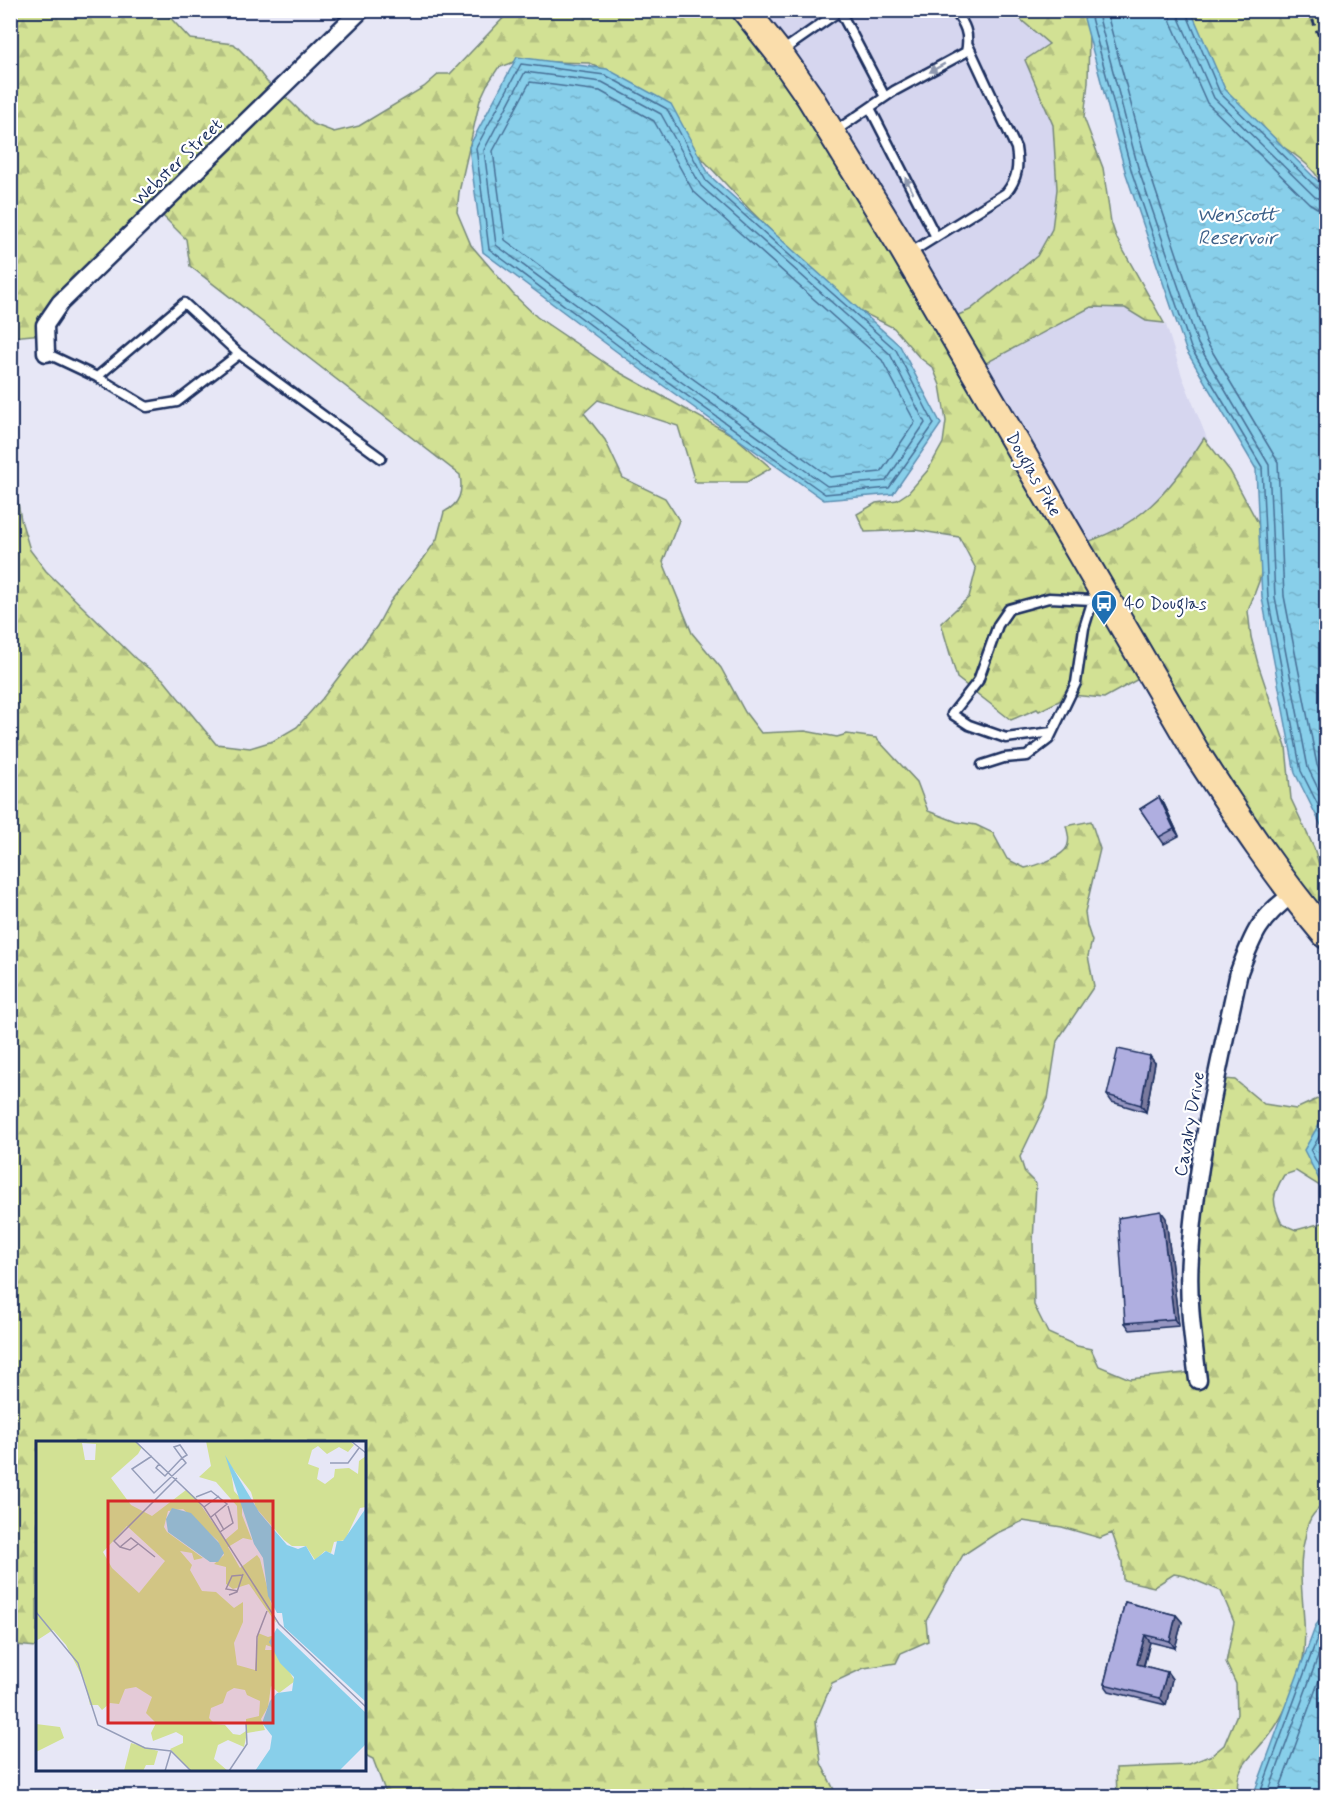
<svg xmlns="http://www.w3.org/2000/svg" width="1337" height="1807" font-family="Mynerve,sans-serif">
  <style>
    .built { fill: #d6d6ef }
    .forest { fill: url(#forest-firs); stroke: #768879; stroke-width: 1.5 }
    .water { fill: url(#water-ripples); stroke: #5c8fb2; stroke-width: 1.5 }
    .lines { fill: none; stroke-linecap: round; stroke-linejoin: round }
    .shore { stroke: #476f96; stroke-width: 1.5 }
    .lane-casing { stroke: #1b2f5e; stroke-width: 13 }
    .street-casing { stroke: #1b2f5e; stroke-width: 21 }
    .primary-casing { stroke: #1b2f5e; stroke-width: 30 }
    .path { stroke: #1b2f5e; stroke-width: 3; stroke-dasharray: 6 4.5; stroke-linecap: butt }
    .lane { stroke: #fff; stroke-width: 8 }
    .street { stroke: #fff; stroke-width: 16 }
    .primary { stroke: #faddab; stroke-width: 26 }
    .wall { fill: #9696c1; stroke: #1b2f5e; stroke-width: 1.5 }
    .shaded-wall { fill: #7a7a9d; stroke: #1b2f5e; stroke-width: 1.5 }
    .building { fill: #afaee0; stroke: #1b2f5e; stroke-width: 1.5 }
    .oneway { fill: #8d97ae }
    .labels { text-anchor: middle; stroke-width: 4.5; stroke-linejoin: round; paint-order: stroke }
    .street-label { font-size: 18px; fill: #1b2f5e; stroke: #fff }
    .poi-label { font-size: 18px; fill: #1b2f5e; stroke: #fff; text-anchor: start }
    .water-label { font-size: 20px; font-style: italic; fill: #3c5f88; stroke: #fff }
    .inset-road { fill: none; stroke: #959db9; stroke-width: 1.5 }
    .view { fill: #d62828; fill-opacity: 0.15; stroke: #d62828; stroke-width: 3 }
    .inset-edge { fill: none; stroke: #1b2f5e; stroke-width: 3 }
  </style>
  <defs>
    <pattern id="forest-firs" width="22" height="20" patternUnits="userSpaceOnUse" patternTransform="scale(1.5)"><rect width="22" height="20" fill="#d2e194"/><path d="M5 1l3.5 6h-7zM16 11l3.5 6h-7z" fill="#b4c182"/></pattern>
    <pattern id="water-ripples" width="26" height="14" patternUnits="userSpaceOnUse" patternTransform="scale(1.5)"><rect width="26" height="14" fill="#88cfea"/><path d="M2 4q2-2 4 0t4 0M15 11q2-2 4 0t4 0" fill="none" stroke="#75b2cb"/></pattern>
  </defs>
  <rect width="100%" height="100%" fill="#e7e7f6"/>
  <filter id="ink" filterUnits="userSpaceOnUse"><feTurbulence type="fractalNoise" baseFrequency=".0167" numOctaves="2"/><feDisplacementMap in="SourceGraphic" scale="12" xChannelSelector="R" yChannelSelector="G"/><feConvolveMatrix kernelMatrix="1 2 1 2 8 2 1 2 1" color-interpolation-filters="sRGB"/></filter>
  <g filter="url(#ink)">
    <path class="built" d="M740 11H1016L1019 18 1049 44 1034 82 1053 125 1057 189 1052 229 1037 256 970 310 956 316Z
      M1091 307 1125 308 1146 321 1166 325 1182 376 1210 446 1204 438 1185 468 1164 494 1142 515 1090 542 1075 546 971 372Z"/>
    <path class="forest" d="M11 11H164L190 39 234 44 251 61 267 82 291 102 313 124 334 132 359 126 424 87 439 74H450L510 11H740L956 316 970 310 1037 256 1052 229 1057 189 1053 125 1025 60 1049 44 1019 18 1016 11H1087L1089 34 1088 82 1084 118 1103 168 1111 222 1117 239 1164 323 1146 321 1125 308 1091 307 971 371 1075 546C1140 527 1169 493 1204 438L1230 471 1258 523 1263 540 1261 576 1248 611 1251 637 1258 664 1286 747 1291 799 1314 848 1326 886V945L1140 678 1104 698 1071 695 1039 711 1037 709 1011 720 957 678 941 623 969 597 976 569 959 537 915 530 865 532 857 514 876 503 897 500 909 492 928 470 943 443 946 421 940 385 933 368 919 357 894 328 844 303 751 211 669 123 604 70 589 63 517 61 498 68 487 85 480 100 459 192 457 212 471 245 513 294 537 317 617 371 734 436 771 468 747 482H695L678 426 598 400 584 413 605 440 623 478 665 498 679 520 663 562 692 633 721 668 745 712 761 733 805 731 837 737 847 734 876 738 917 782 928 811 957 822 976 825 993 833 1007 859 1025 868C1036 866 1057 859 1065 850 1071 843 1068 833 1066 826L1091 821 1100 849 1085 912 1087 926 1092 941 1088 956 1094 986 1057 1041 1048 1099 1020 1157 1025 1173 1036 1184 1033 1242 1034 1305 1048 1333 1077 1346 1091 1349 1099 1366 1130 1379 1193 1372 1183 1297 1212 1078 1235 1080 1264 1104 1296 1109 1326 1095V1190L1296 1171 1284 1175C1272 1195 1271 1202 1282 1224L1296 1230 1326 1222V1506H1321C1317 1510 1312 1515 1310 1520 1307 1526 1306 1533 1305 1538 1293 1583 1313 1629 1300 1672 1295 1690 1282 1719 1270 1734 1255 1754 1231 1768 1239 1796H1117L1116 1768 1187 1765 1212 1755 1224 1745 1237 1714 1236 1684 1226 1663 1234 1622 1221 1591 1185 1576 1174 1574 1154 1587 1123 1580 1122 1561 1112 1533 1100 1538 1062 1527 1023 1521 995 1534 963 1555 926 1621 928 1641 901 1653 896 1663 864 1668 832 1683 816 1721 821 1763 837 1796H387L373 1759 365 1755 364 1442H38L37 1647 14 1645 11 1646 10 468 13 474 21 520 30 550 46 571 136 659 163 679 216 744 250 748 273 741 297 727 322 699 377 626 390 602 424 558 437 539 444 512C460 504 463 492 460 475L190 266 186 239 155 208 43 334 11 337Z
      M1185 11H1326V192C1322 186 1319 178 1314 172 1295 150 1264 136 1239 125Z"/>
    <path class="water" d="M1082 11H1191L1225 89 1326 189V835L1295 773 1262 598 1256 469 1186 350 1126 174Z
      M517 57 607 69 671 104 710 176 900 346 941 424 893 494 824 500 644 372 483 252 469 147Z
      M1326 1112V1193L1304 1150Z
      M1326 1612V1796H1253L1316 1625Z"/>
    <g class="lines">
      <path class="shore" d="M1089 10 1132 173 1191 348 1262 467 1268 598 1301 771 1326 821
        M1097 10 1139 171 1198 344 1269 465 1275 597 1308 768 1326 805
        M1106 10 1148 168 1206 341 1278 462 1284 596 1317 765 1326 785
        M1169 10 1171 22 1207 103 1309 203 1317 208 1326 210
        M1178 10 1179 18 1214 98 1315 197 1326 201
        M1185 10 1220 93 1320 191 1326 193
        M521 64 605 75 667 109 706 181 896 350 934 424 889 488 825 494 647 367 489 249 476 148Z
        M525 72 602 82 661 114 701 186 890 354 925 423 886 481 827 486 652 361 496 245 484 150Z
        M530 82 600 91 654 121 693 191 882 360 915 422 881 472 830 477 657 353 505 240 493 151Z
        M1326 1124 1311 1151 1326 1180
        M1259 1796 1321 1628 1326 1621
        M1267 1796 1326 1635
        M1277 1796 1326 1661"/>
      <g class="lane-casing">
        <path id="lane" d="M840 11 885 97
          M782 51 841 10
          M870 108 936 237
          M834 132 894 91 966 52C970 34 965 24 954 10
          M910 253 1006 193C1018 178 1019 166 1016 148L968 45
          M46 353 97 377 184 303 239 354 381 458
          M97 377 147 407 177 402 239 354
          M1052 732 1006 738 969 725 952 714 978 681 998 625 1009 609 1049 598 1093 600
          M982 765 1004 758 1027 756 1049 739 1076 683 1084 628 1094 596"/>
      </g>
      <g class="street-casing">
        <path id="street" d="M46 353 45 325 60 303 361 10
          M1198 1380C1193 1340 1187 1297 1190 1257 1196 1161 1219 1066 1239 972 1253 935 1259 918 1292 895"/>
      </g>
      <g class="primary-casing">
        <path id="primary" d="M745 10 779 53 809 96 903 249 1199 757C1239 819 1279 879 1326 935"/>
      </g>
      <path class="path" d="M1309 10 1326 56"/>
      <use href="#lane" class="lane"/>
      <use href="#street" class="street"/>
      <use href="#primary" class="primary"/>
    </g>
    <path class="wall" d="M1159 797 1164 804 1179 836 1164 844 1140 809Z
      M1155 1063 1146 1112 1112 1102 1107 1095Z
      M1166 1218 1179 1326 1130 1330 1125 1323Z
      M1125 1602 1176 1615 1182 1622 1175 1648 1150 1642 1144 1666 1167 1672 1172 1679 1166 1705 1109 1691 1104 1684Z"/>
    <path class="shaded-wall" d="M1159 797 1164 804 1179 836 1174 829Z
      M1150 1056 1155 1063 1146 1112 1141 1105Z
      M1161 1211 1166 1218 1179 1326 1174 1319Z
      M1176 1615 1182 1622 1175 1648 1170 1641Z
      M1145 1635 1150 1642 1142 1671 1137 1664Z
      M1167 1672 1172 1679 1166 1705 1160 1698Z"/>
    <path class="building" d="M1159 797 1174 829 1159 837 1140 809Z
      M1118 1049 1150 1056 1141 1105 1107 1095Z
      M1161 1211 1174 1319 1125 1323 1118 1218Z
      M1125 1602 1176 1615 1170 1641 1145 1635 1137 1664 1167 1672 1160 1698 1104 1684Z
      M1032 1794 1040 1797H1031Z"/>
    <defs><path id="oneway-solid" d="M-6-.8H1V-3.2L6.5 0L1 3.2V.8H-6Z" transform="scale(1.5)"/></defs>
    <g class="oneway">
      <use href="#oneway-solid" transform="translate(937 68) rotate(151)"/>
      <use href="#oneway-solid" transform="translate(909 185) rotate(-117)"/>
    </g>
  </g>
  <defs>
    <g id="bus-pin" transform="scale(1.35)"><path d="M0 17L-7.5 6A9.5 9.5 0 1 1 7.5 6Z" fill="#1f6fb2" stroke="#fff"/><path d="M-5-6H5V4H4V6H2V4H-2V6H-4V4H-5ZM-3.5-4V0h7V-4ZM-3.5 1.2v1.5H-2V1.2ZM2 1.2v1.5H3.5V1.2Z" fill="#fff"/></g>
  </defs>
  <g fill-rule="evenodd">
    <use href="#bus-pin" x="1104" y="603"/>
  </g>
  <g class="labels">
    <g class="street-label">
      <text transform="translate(177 162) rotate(-44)" y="6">Webster Street</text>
      <text transform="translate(1034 474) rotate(60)" y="6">Douglas Pike</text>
      <text transform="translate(1189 1124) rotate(-80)" y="6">Cavalry Drive</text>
    </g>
    <g class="poi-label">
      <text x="1124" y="609">40 Douglas</text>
    </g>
    <g class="water-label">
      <text x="1237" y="221">Wenscott<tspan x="1237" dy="23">Reservoir</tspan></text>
    </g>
  </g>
  <g transform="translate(36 1441)">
    <rect width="330" height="330" fill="#e7e7f6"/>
    <path d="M0 0H99L106 6 102 13 75 37 95 64 116 75 150 49 160 57 189 99 202 88 201 65 180 41 163 36 175 25 170 0H314L318 4 312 11 303 6 291 13 282 5 276 9 272 23 283 27 281 38 289 43 298 36 299 28 313 27 322 33 323 20 330 15V66L324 67 309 99 298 101 295 112 289 110 279 119 270 105H256L248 99 220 67 215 51 194 24 198 50 206 59V74L216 99 207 97 192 106 204 127 221 114 224 118 240 182 213 143 197 148 190 143V126L178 123 188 114 182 100 147 68 132 70 128 86 131 91 167 117 158 119 156 112 144 110 156 124 154 129 166 150 180 151 198 167 207 161V181L198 202 201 224 219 229 222 192 232 196 239 194 236 206 230 204 229 209H240L259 240 243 252 235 245 232 266 225 278 229 289 211 292 208 306 192 299 182 304 178 318 192 330H155L134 308 147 302V295L140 291 117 300 115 292 120 282 110 272 116 256 100 246 89 248 83 263 74 262 66 269 62 264H54L49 241 30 204 17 189 0 200ZM46 2 60 3 59 19H49ZM91 85 129 120 103 152 76 127 67 111ZM198 247 209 249 211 254 224 260 223 275 210 278V290L204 294 197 293 189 284 179 283 173 277 175 267 187 262 191 251ZM0 283 24 286 28 297 0 311ZM95 302 122 310 118 324H110L107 330H88Z" fill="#d2e194" fill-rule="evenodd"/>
    <path d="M189 14 223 71 251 104 262 108 270 105 278 119 290 110 298 114 301 100H307L330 67V261L248 186 246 172H241L232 155 227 117 218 103ZM136 67 155 72 183 102 188 112 182 121H174L132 91 130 78ZM241 187 330 272V303L303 330H219L234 308 236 295 226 282 234 260 241 252 256 250 258 236 244 222 233 201Z" fill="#88cfea"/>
    <path class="inset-road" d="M99 0 168 66 243 183 330 266M315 0 330 12M116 15 96 28 118 52 150 22 146 17 151 14 144 4 138 6 146 17 129 35 120 27 123 23M294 22H312L323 7M160 56 175 50 191 63 175 76M168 66 183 55M179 73 188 89M184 91 197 82 192 65M84 106 94 109 102 103M119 116 95 97 84 106 78 100 141 37M202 150 190 148 196 135 207 134M193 154 201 151 207 133M0 171 42 222 62 284 109 307 135 310 155 330M220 230 221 196 231 170M129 330 135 310M193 330 211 303 210 282"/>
    <path class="view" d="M72 60H237V282H72Z"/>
    <rect width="330" height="330" class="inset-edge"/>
  </g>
  <rect width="1337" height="1807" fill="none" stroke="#fff" stroke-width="36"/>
  <rect x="18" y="18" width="1301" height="1771" fill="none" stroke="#1b2f5e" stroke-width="2" filter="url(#ink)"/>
</svg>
